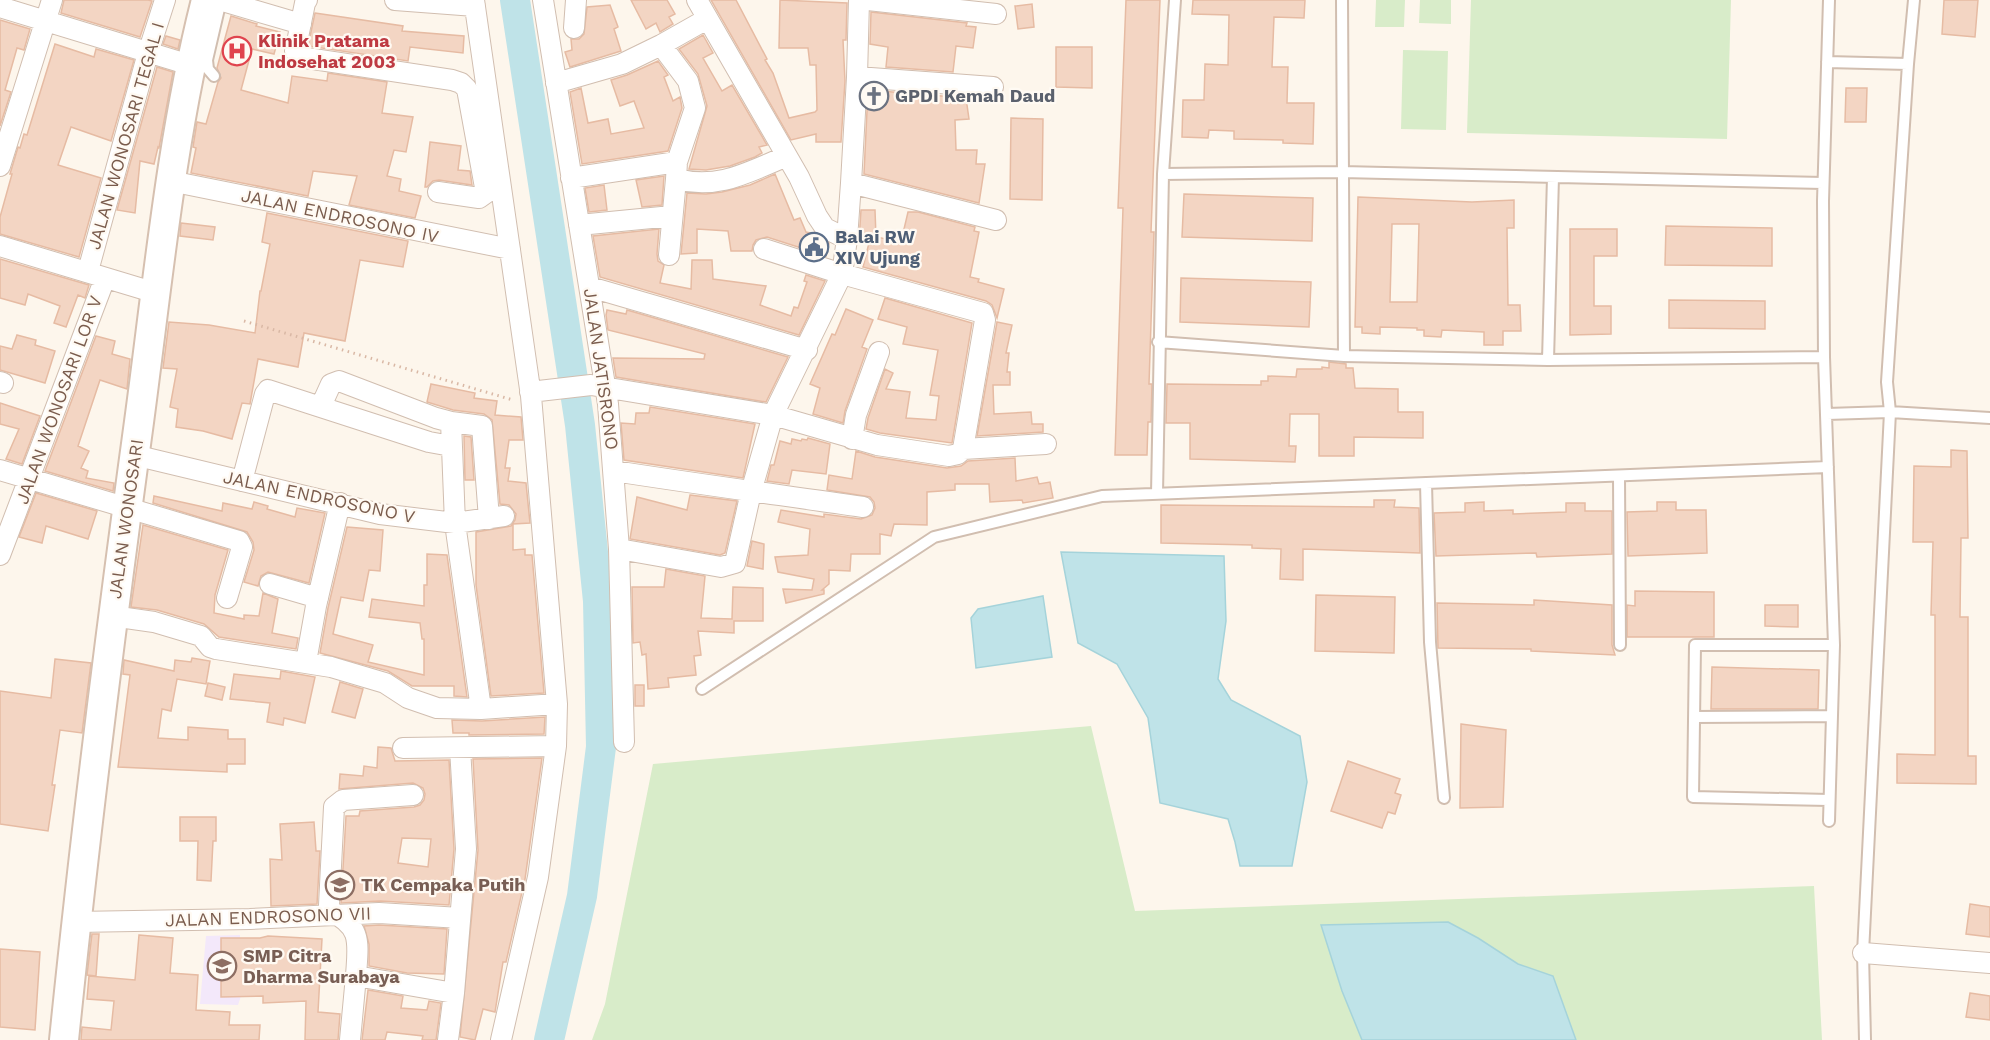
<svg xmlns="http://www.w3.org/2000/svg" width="1990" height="1040" font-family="'Work Sans',sans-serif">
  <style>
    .education { fill: #f3e8fa }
    .green { fill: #d8ecc9 }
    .water { fill: #bfe3e8; stroke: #a5d3da; stroke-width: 1.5 }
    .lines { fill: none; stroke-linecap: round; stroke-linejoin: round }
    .river { stroke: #bfe3e8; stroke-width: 30 }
    .building { fill: #f3d5c3; stroke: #e6bba3; stroke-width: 1.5; fill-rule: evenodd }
    .service-casing { stroke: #d1beb0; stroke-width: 14 }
    .minor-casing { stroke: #d1beb0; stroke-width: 22 }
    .secondary-casing { stroke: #d6c0b0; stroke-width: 32 }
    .path { stroke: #d9b8a5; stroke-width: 3; stroke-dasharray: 1.5 4.5; stroke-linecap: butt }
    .service { stroke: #fff; stroke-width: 10 }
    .minor { stroke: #fff; stroke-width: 20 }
    .secondary { stroke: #fff; stroke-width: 28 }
    .labels { text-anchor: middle; stroke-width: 4.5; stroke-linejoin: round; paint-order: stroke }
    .health-label { font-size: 18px; font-weight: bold; fill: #be3a42; stroke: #fffaf3; text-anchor: start }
    .worship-label { font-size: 18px; font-weight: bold; fill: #5b616d; stroke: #fffaf3; text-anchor: start }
    .street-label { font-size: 18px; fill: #7a5c4d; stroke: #fffaf3 }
    .service-label { font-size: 18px; font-weight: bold; fill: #4e5e75; stroke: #fffaf3; text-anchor: start }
    .education-label { font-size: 18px; font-weight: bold; fill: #785e54; stroke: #fffaf3; text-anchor: start }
  </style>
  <rect width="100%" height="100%" fill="#fdf6ec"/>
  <path class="education" d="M240 935 241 996 238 1005 200 1004 206 936Z"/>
  <path class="green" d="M1376 0H1405L1404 27H1375Z
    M1420 0H1451V24L1419 23Z
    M1471 0H1731L1727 139 1467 133Z
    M1403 50 1448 51 1446 130 1401 129Z
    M1091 726 1135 911 1814 886 1822 1040H592L605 1004 653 764Z"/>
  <path class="water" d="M1061 552 1224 556 1226 621 1218 679 1231 700 1300 736 1307 782 1292 866H1240L1235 842 1228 819 1160 803 1148 718 1117 664 1078 643Z
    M1043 596 1052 657 976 668 971 618 978 609Z
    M1448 922 1478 938 1518 964 1553 976 1576 1040H1362L1342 991 1321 925Z"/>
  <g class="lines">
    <path class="river" d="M515 0 580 425 598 601 601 747 582 896 549 1040"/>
  </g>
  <path class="building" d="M64 0H148L152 1 140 37 61 13Z
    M631 0H667L675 14 669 17 673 24 660 32 656 23 646 29Z
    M711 0H736L767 59 765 60 773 73 789 118 815 112 817 110 816 65H810L808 48H779L780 0 847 3 846 40H843L845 81 841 142H816V134L791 140Z
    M1126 0H1160L1151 232H1154L1149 384H1152L1151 422H1148L1147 455H1115L1123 208H1118Z
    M1193 0H1305L1304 18 1274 17 1272 67H1288L1287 103H1314L1313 144 1283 143V140L1234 139V131L1209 130 1208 138 1182 137 1183 100H1204L1205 64 1228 65 1229 15 1192 14Z
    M1944 0H1978L1975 37 1942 34Z
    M1032 4 1034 27 1018 29 1015 6Z
    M610 5 618 27 614 29 621 51 570 67 565 52 572 50 571 39H579L584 34 587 7Z
    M871 12 967 23 966 26 976 27 973 48 956 46 953 72 886 67 888 47 870 44Z
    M315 13 403 26 402 31 464 36 463 53 410 47 408 61 308 46Z
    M231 16 257 24 256 26 280 32 274 54 252 49 241 90 288 103 292 76 327 81 328 73 387 82 382 113 413 117 406 152 394 150 387 176 401 179 399 191 421 196 415 218 349 205 357 176 313 171 308 196 191 173 196 148 193 147 197 122 206 124 218 82 221 78 217 68Z
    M0 20 30 29 24 50 17 48 5 90 11 92 0 126Z
    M703 35 713 53 703 58 722 91 732 85 767 145 759 147 762 153 755 157 730 166 706 170 689 169 707 106 698 74 679 49Z
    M166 36 180 40 178 49 163 44Z
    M55 44 94 57 96 49 134 60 111 141 71 127 58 165 101 178 79 257 0 234V217L12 174H10L18 147 20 148 24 134 27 135Z
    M1056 47H1092V88L1056 87Z
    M658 61 668 75 664 77 673 101 680 97 682 108 668 151 582 164 570 92 581 88 588 123 608 119 611 134 644 128 634 101 620 106 611 80 627 75Z
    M157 67 173 72 159 148 158 147 154 164 140 161 135 213 117 210Z
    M1846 88H1867L1866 122H1845Z
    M868 90 966 98 969 119 955 120 956 150H977L976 164H985L979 203 864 174Z
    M1011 118 1043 119 1042 200 1010 199Z
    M430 142 461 146 458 170 470 171 472 185 439 180 433 181 427 187H425Z
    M775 174 794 220 800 218 806 232 815 234 829 243 826 256 767 237 756 240 753 245 752 251H731L728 231 697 229V253L681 254 687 193 706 194 722 192 750 185Z
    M664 176 662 205 642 207 636 180Z
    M604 185 607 210 589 212 585 188Z
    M1184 194 1313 198 1312 241 1182 237Z
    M1358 197 1472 202 1514 200V228H1507L1508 305H1520L1521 331H1503V345H1484V332L1442 330 1441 337 1424 336V330H1417V328L1380 327V334L1362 333V327H1355ZM1392 224H1419L1417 302H1390Z
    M861 210H875L876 237 901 242 908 212H918L975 227 974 231 979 232 970 277 979 279 978 282 1004 289 997 318 992 305 986 301 863 267 869 243 859 241Z
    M267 213 408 241 403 267 360 260 345 341 304 333 298 367 258 359 250 404 242 403 232 439 203 431 176 427 178 409 170 407 177 369 163 368 169 322 209 325 255 333 260 291H261L270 244 262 242Z
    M181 223 215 227 213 240 180 236Z
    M1666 226 1772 228V266L1665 265Z
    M659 229 657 254 658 261 664 265 660 283 691 289 692 260H712L713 279 766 286 760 305 791 316 794 307 798 308 807 282 804 281 806 275 825 281 799 335 600 277 593 236Z
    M1570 229H1617V256H1594V306H1611V334L1570 335Z
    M0 259 89 285 85 298 78 295 66 327 54 323 60 306 28 294 25 305 0 298Z
    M1181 278 1311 282 1309 327 1180 322Z
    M885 298 972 323 952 443 880 433 866 429 868 418 885 369 893 373 886 389 910 392 906 418 936 420 939 396 930 395 938 350 903 344 907 327 878 319Z
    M1669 300 1765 301V329L1669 328Z
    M846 309 873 320 862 347 867 349 845 411 843 423 813 414 820 388 810 384 832 334 835 335Z
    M607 310 626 314 627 310 788 357 766 402 616 377 613 358 704 359 705 354 608 330 606 315Z
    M997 322 1012 325 1006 353H1009L1007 372H1010V385H993L994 414 1031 412 1032 424H1043V432L977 436Z
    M17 335 36 340 35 345 55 351 45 383 0 370V346L12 349Z
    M96 336 115 341 112 354 130 359 127 389 100 380 78 446 89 451 81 468 88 471 86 478 114 483 113 491 45 471Z
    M1329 362 1346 364V368H1353L1355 388 1398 389V412H1423V438L1354 437V456H1319V414H1290L1289 446H1296L1295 462 1190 459V423H1166L1167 384 1261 385V381H1268V376L1296 377 1297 369H1322V367L1329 368Z
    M431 384 475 393 474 398 497 401 495 415 521 417 523 440H509L505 468H510L508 481 526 483 530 523 513 524V550L525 549V555H532L544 693 491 696 476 585V532L511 526 515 520 516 514 509 505 500 504 492 420 484 414 453 410 427 402Z
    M0 403 40 416 22 464 6 459 19 429 0 424Z
    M650 407 755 424 743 478 624 460 621 423 635 424 636 413H649Z
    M464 436 471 437 474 480H465Z
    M808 438 830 444 826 474 792 470 789 484 767 481 771 465H774L780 441 791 444 792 439 801 441 802 439 807 440Z
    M1951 450 1967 451 1968 538H1961L1960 617H1968V756H1976V784L1897 783V754L1935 755V615H1931L1933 542H1913L1914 466 1951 467Z
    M856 451 875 457 947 468 961 466 968 461 1015 458 1016 481 1037 477 1039 484 1050 482 1053 498 1023 503 1022 500 990 502 989 484H955V490L927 492V525L894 524 891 536 880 534V554H851L850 571 829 570V584L822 590H824V594L786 603 783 589 812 590 814 579 778 572 775 557 808 555 810 529 778 522 781 510 824 517V514L861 519 872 515 875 508 874 502 870 497 827 490 829 475 852 479Z
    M36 493 97 511 88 539 46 526 42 543 19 537Z
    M690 495 737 501 725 553 720 555 630 539 637 497 687 510Z
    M154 496 222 511 223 503 252 509 254 502 268 506 267 509 295 517 297 508 325 513 309 583 268 572 261 576 258 586 244 582 254 550 253 542 247 532 153 503Z
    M1374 500H1395L1394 507 1419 508 1420 553 1303 549V580L1280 579 1281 549 1252 548V545L1161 543V505L1374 507Z
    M1484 502V511L1513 510V514L1566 512V503H1585V511H1612V554L1537 557 1536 553 1436 556 1434 513 1465 512V503Z
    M1657 502H1676V510H1706L1707 553 1628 556 1627 512 1657 511Z
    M143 525 228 550 215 595 214 613 244 619V615L259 616 263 593 278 599 272 633 298 638 296 649 219 637 204 624 157 610 131 607Z
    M347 527 383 530 380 571 369 570 363 601 341 597 333 634 373 645 368 662 424 675V639H422L420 623 369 617 372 599 424 606V585H427V554L447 555 467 697 454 696V686H412L388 671 320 653 328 608Z
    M752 541 764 544 763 569 747 566Z
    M666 569 705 576 701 618 732 619 733 587 763 588V621H734V633L698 631 701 655 694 656 696 675 668 678 669 687 648 689 646 654 642 655 640 642 633 643 632 587H664Z
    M1635 591 1714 592V637H1627V605L1635 606Z
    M1316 595 1395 597 1394 653 1315 651Z
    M1534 600 1612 605V645L1615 655 1531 651V649L1438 648 1437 603 1534 605Z
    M1765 605H1798V627L1765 626Z
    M192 658 210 661 206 684 177 679 171 711 162 709 158 738 188 740V727L228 730V739H245V764H227V772L118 767 130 675 123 674 124 660 174 671 175 660 191 662Z
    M55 659 91 663 82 733 60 730 52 785H55L48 831 0 824V691L51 698Z
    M1712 667 1819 670 1818 709H1711Z
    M281 671 315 677 305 723 284 718 283 725 267 722 270 703 230 699 234 674 280 679Z
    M340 682 363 689 355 718 332 712Z
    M208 683 225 687 222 700 205 696Z
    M635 685H644V706H635Z
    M545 717 544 734 469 735V733H453L452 720 482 721Z
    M1461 724 1506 730 1503 807 1460 808Z
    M378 747 391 748 395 761 449 760 454 849 449 905 380 901 341 903 346 816H359L360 811 414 807 420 805 424 800 425 794 423 788 413 783 339 789 340 774 363 776 364 766 377 768ZM402 838 431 839 428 867 398 863Z
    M542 758 525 879 506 962H503L495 1012 483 1009 475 1040 460 1037 478 850 473 759Z
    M1348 761 1400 779 1395 793 1401 795 1395 814 1388 812 1382 828 1331 811Z
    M180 817H216V841H213L211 881 197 880 198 841H180Z
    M314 822 316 851H320L317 904 271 906 270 859 282 860 280 824Z
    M1970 904 1990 907V937L1966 934Z
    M379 925 447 929 444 974 407 973 369 966V944L364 926Z
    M92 934H99L96 976 87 975Z
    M139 935 173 938 170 973 198 975 196 1010 230 1012 229 1025H260L259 1040H81L82 1027 111 1030 114 1001 87 999 89 976 135 980Z
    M268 936 322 939 318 1012 340 1014 338 1040H305L306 1001 263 1003V996L221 997V938H260Z
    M0 949 40 952 35 1030 0 1027Z
    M368 990 403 996 401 1008 427 1010 429 1001 441 1003 436 1040H422L423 1036 387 1032 385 1040H362Z
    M1970 993 1990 996V1020L1966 1017Z"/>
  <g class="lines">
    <g class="service-casing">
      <path id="service" d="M1342 0 1344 356
        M1829 0 1823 201 1824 357 1834 645 1829 821
        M1827 62 1908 64
        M214 76 208 69 207 60 221 0
        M1163 174 1342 172 1823 183
        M1158 342 1344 356 1548 360 1824 357
        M1548 360 1553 177
        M1827 414 1890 412 1990 418
        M1619 476 1620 645
        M1426 483 1430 642 1444 798
        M1157 494 1163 174 1175 0
        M702 689 934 537 1102 496 1828 467
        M1694 717 1832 716
        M1829 800 1693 797 1695 645H1834
        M1865 1040 1863 953 1890 412 1887 382 1908 64 1914 0"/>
    </g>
    <g class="minor-casing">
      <path id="minor" d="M219 0 301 24
        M307 0 305 3 296 47 295 51 300 57 452 80 461 83 467 89 486 193 479 198 438 192
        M395 0 475 6
        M474 0 531 396 557 704 556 746 538 877 501 1040
        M543 0 608 404 619 549 624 742
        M697 0 799 177 817 216 825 228 847 239
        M868 0 996 14
        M0 7 190 65
        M574 28 576 0
        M661 45 688 81 695 108 677 162 676 179C719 190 748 172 787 156
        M857 77 993 87
        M556 83 622 64 661 45 707 19
        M0 166 52 0
        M571 178 677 162
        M170 181 510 249
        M851 183 996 220
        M579 225 672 216
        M0 246 156 293
        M669 255 676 179
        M88 271 148 53 165 0
        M590 287 807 350
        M0 382 3 383
        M530 392 591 385 773 415 877 445 949 456 958 454 963 449 985 320 983 313 842 274 764 249
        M321 406 331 384 339 381 436 418 451 422 482 426 489 519
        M451 422 455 523 481 709
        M852 439 856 415 879 352
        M963 449 1046 444
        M134 455 380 514 455 523 504 516
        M0 470 239 541 242 547 227 598
        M614 471C697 484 780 495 863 507
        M242 481 265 394 268 390 429 442 451 446
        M619 549 721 567 735 563 751 492 773 415 842 274 847 239 851 183 857 77 859 0
        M0 555 105 278
        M270 584 318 598
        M112 616 154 622 201 636 210 647 216 649 331 667 385 683 408 698 437 708 481 709 557 704
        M306 662 316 606 340 503
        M403 748 556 746
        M76 922 250 919 379 913 460 918
        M1863 953 1990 963
        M356 976C358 943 363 927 330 911L329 905 334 807 343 800 413 795
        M454 993 466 849 460 748
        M350 1040 356 976 454 993 448 1040"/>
    </g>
    <g class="secondary-casing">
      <path id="secondary" d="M64 1040C85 833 111 627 139 422 158 281 171 138 206 0"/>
    </g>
    <path class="path" d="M244 321 513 400"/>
    <use href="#service" class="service"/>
    <use href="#minor" class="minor"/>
    <use href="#secondary" class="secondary"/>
  </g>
  <defs>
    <g id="hospital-ring" transform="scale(1.5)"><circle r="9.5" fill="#fffaf3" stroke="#e0444e" stroke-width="1.5"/><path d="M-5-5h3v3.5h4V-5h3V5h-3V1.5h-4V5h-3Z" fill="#e0444e"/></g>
    <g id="church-ring" transform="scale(1.5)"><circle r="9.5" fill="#fffaf3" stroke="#6b7280" stroke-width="1.5"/><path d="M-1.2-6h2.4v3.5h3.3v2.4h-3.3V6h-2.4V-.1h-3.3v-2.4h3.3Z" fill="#6b7280"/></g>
    <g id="civic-ring" transform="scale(1.5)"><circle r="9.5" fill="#fffaf3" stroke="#5c6f8a" stroke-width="1.5"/><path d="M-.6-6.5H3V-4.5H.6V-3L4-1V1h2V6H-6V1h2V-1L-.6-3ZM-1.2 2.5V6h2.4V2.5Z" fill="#5c6f8a"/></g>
    <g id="school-ring" transform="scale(1.5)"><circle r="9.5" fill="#fffaf3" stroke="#8d6e63" stroke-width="1.5"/><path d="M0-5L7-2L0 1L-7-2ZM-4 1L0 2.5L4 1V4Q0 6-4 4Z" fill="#8d6e63"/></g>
  </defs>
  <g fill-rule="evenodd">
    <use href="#hospital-ring" x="237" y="51"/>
    <use href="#church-ring" x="874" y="96"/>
    <use href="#civic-ring" x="814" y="247"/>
    <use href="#school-ring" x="340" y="885"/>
    <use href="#school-ring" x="222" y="966"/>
  </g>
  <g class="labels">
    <g class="health-label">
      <text x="258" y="47">Klinik Pratama<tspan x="258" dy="21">Indosehat 2003</tspan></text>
    </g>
    <g class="worship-label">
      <text x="895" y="102">GPDI Kemah Daud</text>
    </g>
    <g class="street-label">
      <text transform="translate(126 136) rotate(-74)" y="6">JALAN WONOSARI TEGAL I</text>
      <text transform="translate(340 216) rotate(12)" y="6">JALAN ENDROSONO IV</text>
      <text transform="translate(601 369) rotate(82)" y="6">JALAN JATISRONO</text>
      <text transform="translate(59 400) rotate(-70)" y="6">JALAN WONOSARI LOR V</text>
      <text transform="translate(319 497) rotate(12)" y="6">JALAN ENDROSONO V</text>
      <text transform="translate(126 519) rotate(-82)" y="6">JALAN WONOSARI</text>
      <text transform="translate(268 917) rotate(-2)" y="6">JALAN ENDROSONO VII</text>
    </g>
    <g class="service-label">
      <text x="835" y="243">Balai RW<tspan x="835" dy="21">XIV Ujung</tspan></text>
    </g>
    <g class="education-label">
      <text x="361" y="891">TK Cempaka Putih</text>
      <text x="243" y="962">SMP Citra<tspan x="243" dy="21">Dharma Surabaya</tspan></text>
    </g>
  </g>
</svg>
